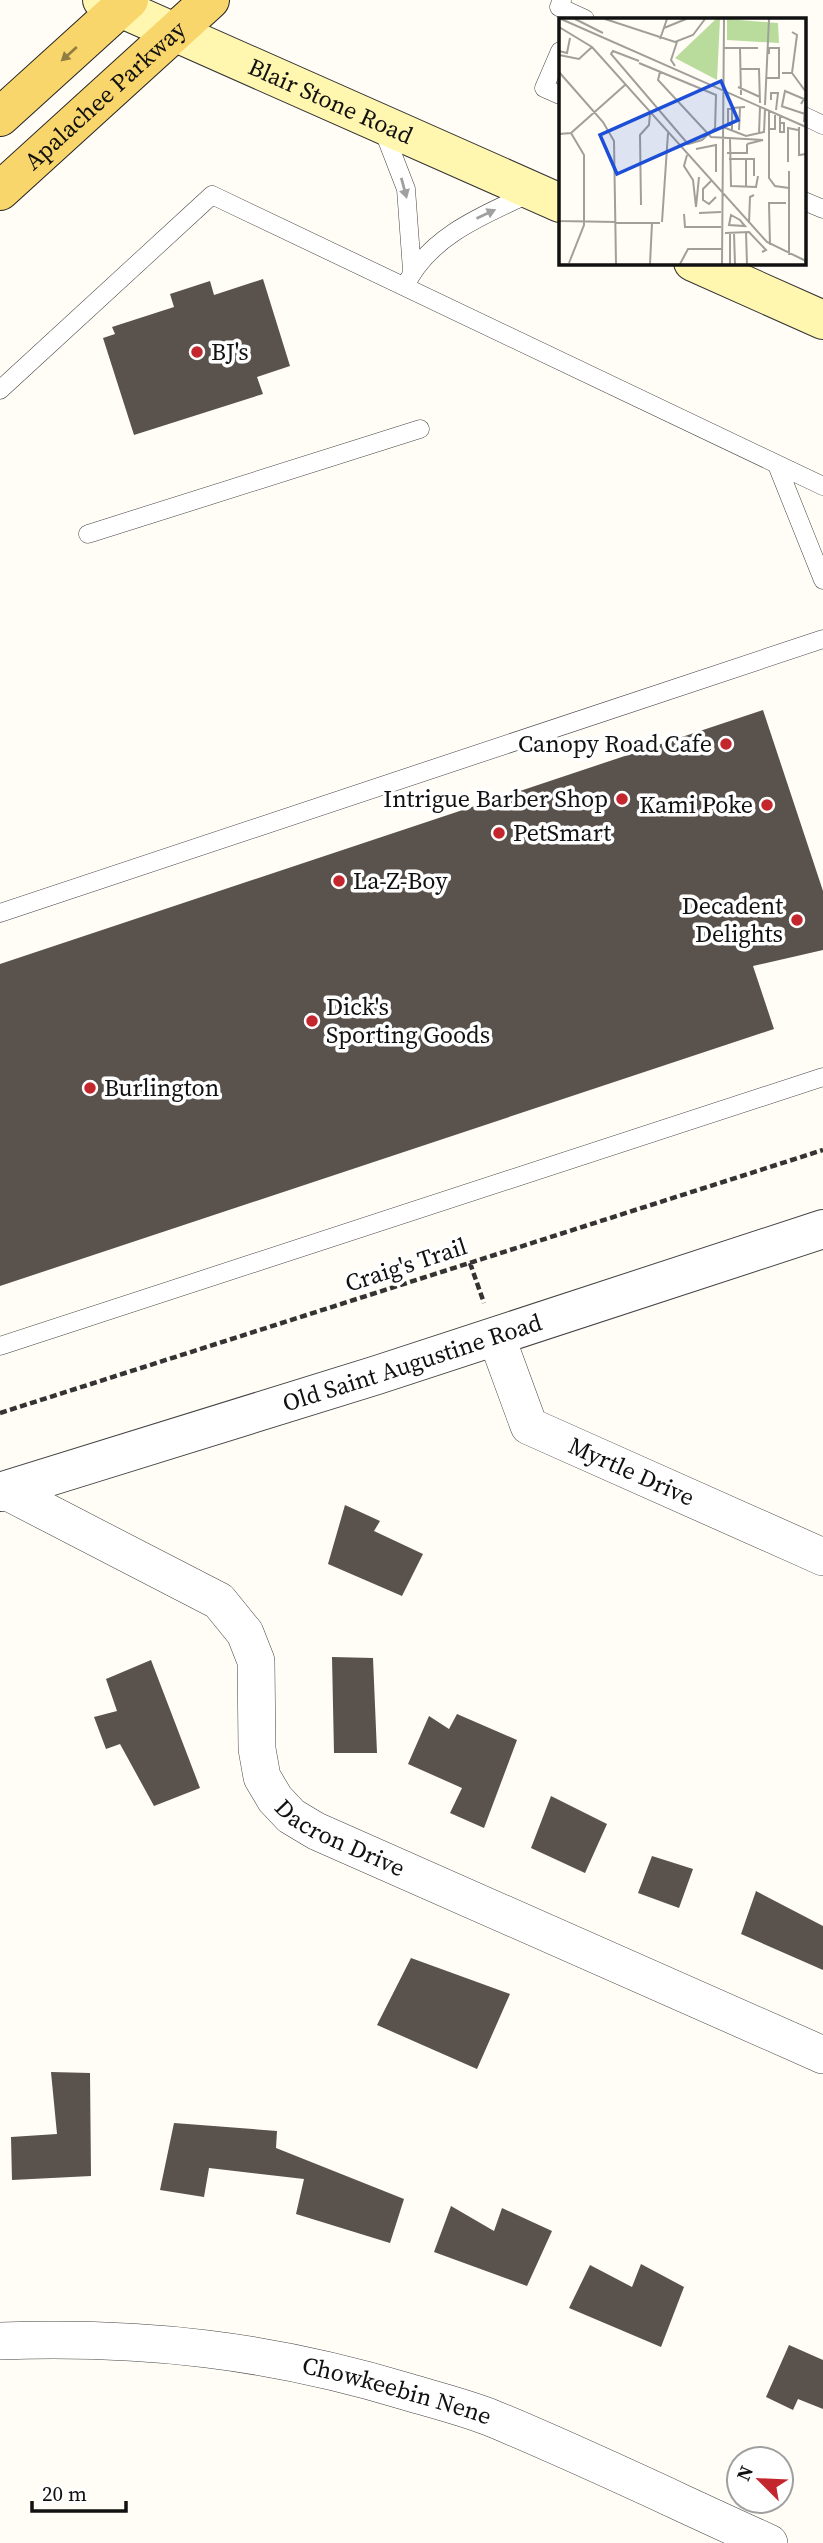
<svg xmlns="http://www.w3.org/2000/svg" width="823" height="2543" font-family="'Source Serif 4',serif">
  <style>
    .building { fill: #5a524d }
    .lines { fill: none; stroke-linecap: round; stroke-linejoin: round }
    .service-casing { stroke: #444; stroke-width: 19 }
    .minor-casing { stroke: #444; stroke-width: 38 }
    .tertiary-casing { stroke: #444; stroke-width: 40 }
    .secondary-casing { stroke: #333; stroke-width: 40 }
    .primary-casing { stroke: #222; stroke-width: 40 }
    .path { stroke: #333; stroke-width: 4.5; stroke-dasharray: 7 3.5; stroke-linecap: butt }
    .service { stroke: #fff; stroke-width: 18 }
    .minor { stroke: #fff; stroke-width: 37 }
    .tertiary { stroke: #fff; stroke-width: 38 }
    .secondary { stroke: #fff6b0; stroke-width: 38 }
    .primary { stroke: #f9d66b; stroke-width: 38 }
    .oneway { fill: #917d42 }
    .oneway2 { fill: #a0a0a0 }
    .poi-dot { fill: #c4262e; stroke: #fff; stroke-width: 2.5 }
    .labels { text-anchor: middle; stroke-width: 7; stroke-linejoin: round; paint-order: stroke }
    .street-label { font-size: 24px; fill: #111; stroke: #fff }
    .poi-label { font-size: 24px; fill: #111; stroke: #fff; text-anchor: start }
    .inset-road { fill: none; stroke: #a09f9a; stroke-width: 2 }
    .view { fill: #1d4ed8; fill-opacity: 0.15; stroke: #1d4ed8; stroke-width: 3.5 }
    .inset-edge { fill: none; stroke: #111; stroke-width: 3.5 }
  </style>
  <rect width="100%" height="100%" fill="#fffdf5"/>
  <path class="building" d="M263 279 290 366 257 377 263 394 134 435 103 338 115 334 112 327 174 307 170 294 210 281 214 295Z
    M763 710 823 891V950L753 966 774 1029 0 1286V964Z
    M345 1505 380 1521 374 1531 423 1554 402 1596 328 1564Z
    M332 1657 373 1658 377 1753H334Z
    M151 1660 200 1788 154 1806 120 1744 106 1749 94 1717 117 1711 106 1679Z
    M457 1714 517 1740 484 1828 450 1813 462 1788 408 1764 429 1716 449 1729Z
    M551 1796 607 1824 585 1873 531 1848Z
    M652 1856 693 1869 679 1908 638 1893Z
    M756 1891 823 1926V1970L741 1934Z
    M411 1958 510 1994 477 2069 377 2025Z
    M51 2072 90 2073 91 2176 12 2180 11 2137 57 2134Z
    M174 2123 277 2131 276 2148 404 2199 390 2243 296 2214 304 2179 209 2168 204 2197 160 2190Z
    M451 2206 494 2231 502 2208 552 2231 527 2286 434 2252Z
    M641 2264 684 2287 661 2347 569 2308 590 2265 632 2287Z
    M789 2345 823 2360V2409L798 2399 793 2410 766 2397Z"/>
  <g class="lines">
    <g class="service-casing">
      <path id="service" d="M562 0 559 7 585 19
        M560 51 544 88 560 95
        M804 116 823 125
        M382 127 406 189 412 270
        M804 201 823 209
        M405 287C427 237 485 214 531 193
        M0 390 212 195 823 486
        M777 465 823 580
        M88 534 420 429
        M0 913 823 639
        M0 1346 823 1077"/>
    </g>
    <g class="minor-casing">
      <g id="minor">
        <path id="s1" d="M496 1336 529 1426 823 1557"/>
        <path id="s2" d="M6 1491 219 1601 245 1633 256 1661 257 1749 262 1777 275 1799 291 1816 316 1831 823 2055"/>
        <path id="s3" d="M0 2341C145 2336 269 2350 408 2392 435 2400 463 2407 489 2417 584 2456 676 2501 769 2543"/>
      </g>
    </g>
    <g class="tertiary-casing">
      <g id="tertiary">
        <path id="s4" d="M0 1492 377 1375 823 1229"/>
      </g>
    </g>
    <g class="secondary-casing">
      <g id="secondary">
        <path id="s5" d="M102 0 560 203"/>
        <path d="M693 262 823 320"/>
      </g>
    </g>
    <g class="primary-casing">
      <g id="primary">
        <path d="M0 117 129 0"/>
        <path id="s6" d="M0 191 210 0"/>
      </g>
    </g>
    <path class="path" d="M470 1263 484 1303
      M0 1413 823 1150"/>
    <use href="#service" class="service"/>
    <use href="#minor" class="minor"/>
    <use href="#tertiary" class="tertiary"/>
    <use href="#secondary" class="secondary"/>
    <use href="#primary" class="primary"/>
  </g>
  <defs><path id="oneway-solid" d="M-6-.8H1V-3.2L6.5 0L1 3.2V.8H-6Z" transform="scale(1.75)"/></defs>
  <use class="oneway" href="#oneway-solid" transform="translate(69 54) rotate(138)"/>
  <g class="oneway2">
    <use href="#oneway-solid" transform="translate(404 188) rotate(75)"/>
    <use href="#oneway-solid" transform="translate(486 214) rotate(-25)"/>
  </g>
  <g class="poi-dot">
    <circle cx="197" cy="352" r="7"/>
    <circle cx="726" cy="744" r="7"/>
    <circle cx="622" cy="799" r="7"/>
    <circle cx="767" cy="805" r="7"/>
    <circle cx="499" cy="833" r="7"/>
    <circle cx="339" cy="881" r="7"/>
    <circle cx="797" cy="920" r="7"/>
    <circle cx="312" cy="1021" r="7"/>
    <circle cx="90" cy="1088" r="7"/>
  </g>
  <g class="labels">
    <g class="street-label">
      <text dy="8" stroke="none"><textPath href="#s6" startOffset="142">Apalachee Parkway</textPath></text>
      <text dy="8" stroke="none"><textPath href="#s5" startOffset="250">Blair Stone Road</textPath></text>
      <text transform="translate(406 1265) rotate(-18)" y="8">Craig's Trail</text>
      <text dy="8" stroke="none"><textPath href="#s4" startOffset="432">Old Saint Augustine Road</textPath></text>
      <text dy="8" stroke="none"><textPath href="#s1" startOffset="208">Myrtle Drive</textPath></text>
      <text dy="8" stroke="none"><textPath href="#s2" startOffset="530">Dacron Drive</textPath></text>
      <text dy="8" stroke="none"><textPath href="#s3" startOffset="402">Chowkeebin Nene</textPath></text>
    </g>
    <g class="poi-label">
      <text x="211" y="360">BJ's</text>
      <text x="712" y="752" text-anchor="end">Canopy Road Cafe</text>
      <text x="608" y="807" text-anchor="end">Intrigue Barber Shop</text>
      <text x="753" y="813" text-anchor="end">Kami Poke</text>
      <text x="513" y="841">PetSmart</text>
      <text x="353" y="889">La-Z-Boy</text>
      <text x="783" y="914" text-anchor="end">Decadent<tspan x="783" dy="28">Delights</tspan></text>
      <text x="326" y="1015">Dick's<tspan x="326" dy="28">Sporting Goods</tspan></text>
      <text x="104" y="1096">Burlington</text>
    </g>
  </g>
  <g transform="translate(559 18)">
    <rect width="247" height="247" fill="#fffdf5"/>
    <path d="M157 1H161L158 62 116 40ZM168 1 219 5 220 25 168 22Z" fill="#b9dc9c"/>
    <path class="inset-road" d="M2 1 247 109M16 1 44 15M46 1 116 24 134 17 146 1M0 9 33 29 208 224 247 243M105 10 127 1M101 21 108 1M164 30H199M181 30 182 77M0 33 8 35 11 20M0 37 20 41 33 29M80 43 54 33 52 36 129 126 143 122 156 110M80 45 157 77 156 113M116 48 112 42 118 24M181 51H200L201 85M0 54 44 104 55 123 57 246M101 54 99 62 152 119 204 122 188 126M223 55H233L238 17 233 14M233 55 247 74M207 60H220V30H210V36M179 69 201 79M212 82V75H219L217 92M206 87 210 1M222 88 246 96M223 88 226 73 245 81 242 86M173 91H169V107H173M210 93V160L216 168 230 170M245 104 247 74M221 105H225V114H221V98M164 109 187 118 205 114 206 91M240 109V137L247 136M209 111H216V95M173 112V90L186 89M180 112 181 90M0 116 12 115 66 67M200 116 201 89M171 121 172 168 197 169 199 158M137 131 157 127V154M168 135H188V126M128 137 125 148 134 162 137 189 140 159M170 141H195V158M187 141V169M229 144V110L239 112M0 145V203M230 153V237M152 163 144 171V182L150 186 157 179M82 187 81 117 90 107 91 95M140 195 162 194M125 196 126 209H162M172 197 181 202 186 208 170 207ZM0 203 57 204M103 204 109 115M57 205H101M190 205 191 179 195 177M187 214 188 246M166 215 190 214 207 232 203 234M171 215V246M175 215 176 246M211 227 210 185H227M10 245 25 207V137L12 115M91 246 93 205M121 246 129 231H163M163 246 165 1"/>
    <path class="view" d="M162 63 179 102 58 156 41 117Z"/>
    <rect width="247" height="247" class="inset-edge"/>
  </g>
  <g transform="translate(760 2480) rotate(294)"><circle r="33" fill="#ffffff" stroke="#a0a0a0" stroke-width="2"/>
  <path d="M0-5L12 26L0 18L-12 26Z" fill="#c4262e"/>
  <text y="-10" font-size="19" font-weight="bold" text-anchor="middle" fill="#111111">N</text>
  </g>
  <path d="M32 2501v10h94v-10" fill="none" stroke="#111111" stroke-width="3.5"/>
  <text x="42" y="2501" font-size="21" fill="#111111" stroke="#ffffff" stroke-width="5" paint-order="stroke">20 m</text>
</svg>
